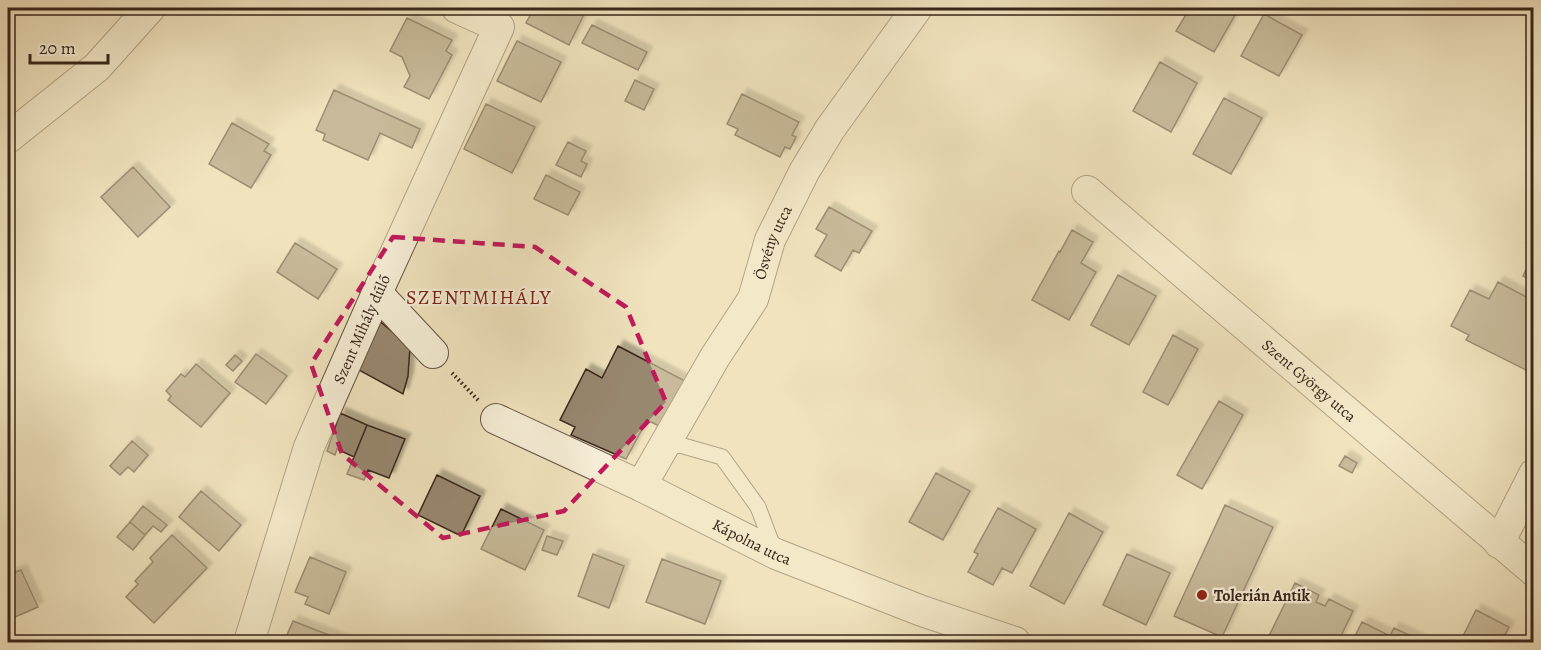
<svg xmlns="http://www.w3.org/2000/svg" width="1541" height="650" font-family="Alegreya,serif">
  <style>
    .building { fill: #988870; stroke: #38261b; stroke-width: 1.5; filter: url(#shadow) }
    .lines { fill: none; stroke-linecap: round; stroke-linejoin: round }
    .service-casing { stroke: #654; stroke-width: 17 }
    .minor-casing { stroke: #654; stroke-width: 32 }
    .path { stroke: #38261b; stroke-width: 4; stroke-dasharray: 1.5 3; stroke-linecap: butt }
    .service { stroke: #f5edd5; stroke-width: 15 }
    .minor { stroke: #f5edd5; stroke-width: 30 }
    .marked { fill: none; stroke: #c2185b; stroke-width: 4.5; stroke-dasharray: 12 8; stroke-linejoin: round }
    .poi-dot { fill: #8f2418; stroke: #f5edd5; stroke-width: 2 }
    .labels { text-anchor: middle; stroke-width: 4.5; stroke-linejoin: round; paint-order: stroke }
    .street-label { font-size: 16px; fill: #38261b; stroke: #f5edd5 }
    .poi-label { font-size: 16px; font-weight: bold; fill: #38261b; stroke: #f5edd5; text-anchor: start }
    .quarter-label { font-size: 20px; letter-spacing: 1.5px; fill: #7a1f14; stroke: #f5edd5 }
  </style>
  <defs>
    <filter id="shadow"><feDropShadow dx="5.5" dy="-5.5" stdDeviation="1.5" flood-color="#0004"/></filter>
  </defs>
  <rect width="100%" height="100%" fill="#f0e3be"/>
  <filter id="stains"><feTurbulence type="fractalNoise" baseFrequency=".00333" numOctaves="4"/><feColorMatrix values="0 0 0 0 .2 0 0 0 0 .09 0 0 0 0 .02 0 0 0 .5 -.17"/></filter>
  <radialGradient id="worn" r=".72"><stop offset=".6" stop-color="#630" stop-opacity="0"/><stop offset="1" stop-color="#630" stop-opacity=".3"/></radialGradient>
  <path class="building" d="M534 8H587L569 45 526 23Z
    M1190 8H1239L1214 52 1176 31Z
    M1264 14 1302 35 1279 76 1241 56Z
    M407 18 452 40 446 51 452 55 429 99 404 87 410 76 402 57 390 51Z
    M592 25 647 52 638 70 582 43Z
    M517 41 561 62 541 102 497 81Z
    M1160 62 1197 83 1171 132 1133 111Z
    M635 80 654 89 644 110 625 101Z
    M334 90 420 129 412 148 380 133 368 160 323 140 325 134 316 130Z
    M742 94 799 122 792 135 796 137 790 149 785 147 780 157 735 135 738 129 727 124Z
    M1224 98 1262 118 1231 174 1193 154Z
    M486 104 535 127 512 173 464 149Z
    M232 123 269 144 264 151 271 155 251 188 209 164Z
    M568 142 586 151 581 161 587 164 581 177 556 165Z
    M133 167 170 207 138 237 101 197Z
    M546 175 580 192 568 215 534 199Z
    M829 207 872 231 859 253 853 250 841 271 815 256 827 235 816 229Z
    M1534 227V247L1526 243Z
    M1072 230 1093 242 1081 263 1096 272 1069 320 1032 300 1059 251 1060 252Z
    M295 243 337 269 318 299 277 272Z
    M1534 253V281L1523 276Z
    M1118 275 1156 296 1129 345 1091 325Z
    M1498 282 1534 301V374L1466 340 1469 335 1451 326 1470 290 1489 299Z
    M376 318 410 347 408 376 403 394 357 369Z
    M1173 335 1198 349 1168 405 1143 392Z
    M618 346 687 382 663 428 647 420 626 459 571 435 575 427 560 420 586 369 602 378Z
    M256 354 287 376 266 404 235 382Z
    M235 355 242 361 233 371 226 365Z
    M196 364 230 393 201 427 168 400 171 396 166 391 181 374 185 377Z
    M1219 401 1243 415 1202 489 1177 475Z
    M340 413 367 425 354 457 337 449 335 455 327 451Z
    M367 425 405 439 389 478 368 470 364 480 347 474Z
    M132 441 148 455 134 472 128 467 120 475 110 466Z
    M1345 456 1357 463 1352 473 1339 466Z
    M936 473 970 491 943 540 909 522Z
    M437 475 480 496 461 536 418 515Z
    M201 491 241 525 219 551 179 517Z
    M1225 505 1273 527 1222 637 1174 616Z
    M143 506 167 525 161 532 153 526 145 535 130 522Z
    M998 508 1036 529 1012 573 1002 568 993 585 968 572 978 554 974 552Z
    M501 509 544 530 525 570 481 549Z
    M1069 513 1103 532 1064 604 1030 586Z
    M130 522 145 535 133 550 117 537Z
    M172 535 207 568 154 623 126 597 138 584 135 581 153 562 150 558Z
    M547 536 563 541 557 555 542 550Z
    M593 554 624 566 609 608 578 596Z
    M1127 554 1170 573 1146 625 1103 605Z
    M310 557 346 572 329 614 305 604 308 597 295 592Z
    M662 559 721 581 705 624 646 602Z
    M21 570 38 607 8 620V575Z
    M1295 583 1319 595 1316 602 1325 606 1329 599 1353 611 1338 642H1266Z
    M1476 610 1509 627 1501 642H1460Z
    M293 621 347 642H284Z
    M1362 622 1390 636 1394 628 1424 642H1352Z"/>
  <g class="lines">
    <g class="service-casing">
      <path id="service" d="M663 449 680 445 722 457 758 507 775 552"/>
    </g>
    <g class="minor-casing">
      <g id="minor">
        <path d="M8 138 97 67 150 8"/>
        <path id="s1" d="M1087 191 1534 571"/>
        <path d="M377 293 433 353"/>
        <path id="s2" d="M496 419 641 486 776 554 922 611 1015 642"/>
        <path id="s3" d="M641 486 715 357 753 299 770 240 804 172 830 129 917 8"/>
        <path d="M1499 543 1534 474"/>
        <path id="s4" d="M249 642 309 447 377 293 499 27 457 8"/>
      </g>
    </g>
    <path class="path" d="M452 373 478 400"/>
    <use href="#service" class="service"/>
    <use href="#minor" class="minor"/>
  </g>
  <path d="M0 0H1541V650H0ZM393 237 535 247 626 307 666 402 564 511 443 538 342 454 311 364Z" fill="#f0e3be" fill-opacity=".55" fill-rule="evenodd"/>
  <path class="marked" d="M393 237 535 247 626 307 666 402 564 511 443 538 342 454 311 364Z"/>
  <circle class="poi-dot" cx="1202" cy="595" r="6"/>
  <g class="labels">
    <g class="street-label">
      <text dy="6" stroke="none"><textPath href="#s3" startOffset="278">Ösvény utca</textPath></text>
      <text dy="6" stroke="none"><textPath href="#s4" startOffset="333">Szent Mihály dűlő</textPath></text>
      <text dy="6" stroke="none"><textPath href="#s1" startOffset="292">Szent György utca</textPath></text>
      <text dy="6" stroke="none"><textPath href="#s2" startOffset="284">Kápolna utca</textPath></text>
    </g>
    <g class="poi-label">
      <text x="1214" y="601">Tolerián Antik</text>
    </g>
    <g class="quarter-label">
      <text x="479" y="304">SZENTMIHÁLY</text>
    </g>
  </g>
  <rect width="1541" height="650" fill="none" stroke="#f0e3be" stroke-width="30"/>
  <rect x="9" y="9" width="1523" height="632" fill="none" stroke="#38261b" stroke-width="3"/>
  <rect x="15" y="15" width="1511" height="620" fill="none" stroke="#38261b" stroke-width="1.5"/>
  <path d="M30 54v9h78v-9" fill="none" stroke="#38261b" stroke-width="3"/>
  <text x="39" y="54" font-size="18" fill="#38261b" stroke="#f5edd5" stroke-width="4.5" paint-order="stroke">20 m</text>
  <rect width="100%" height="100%" filter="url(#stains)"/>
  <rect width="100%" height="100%" fill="url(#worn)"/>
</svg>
